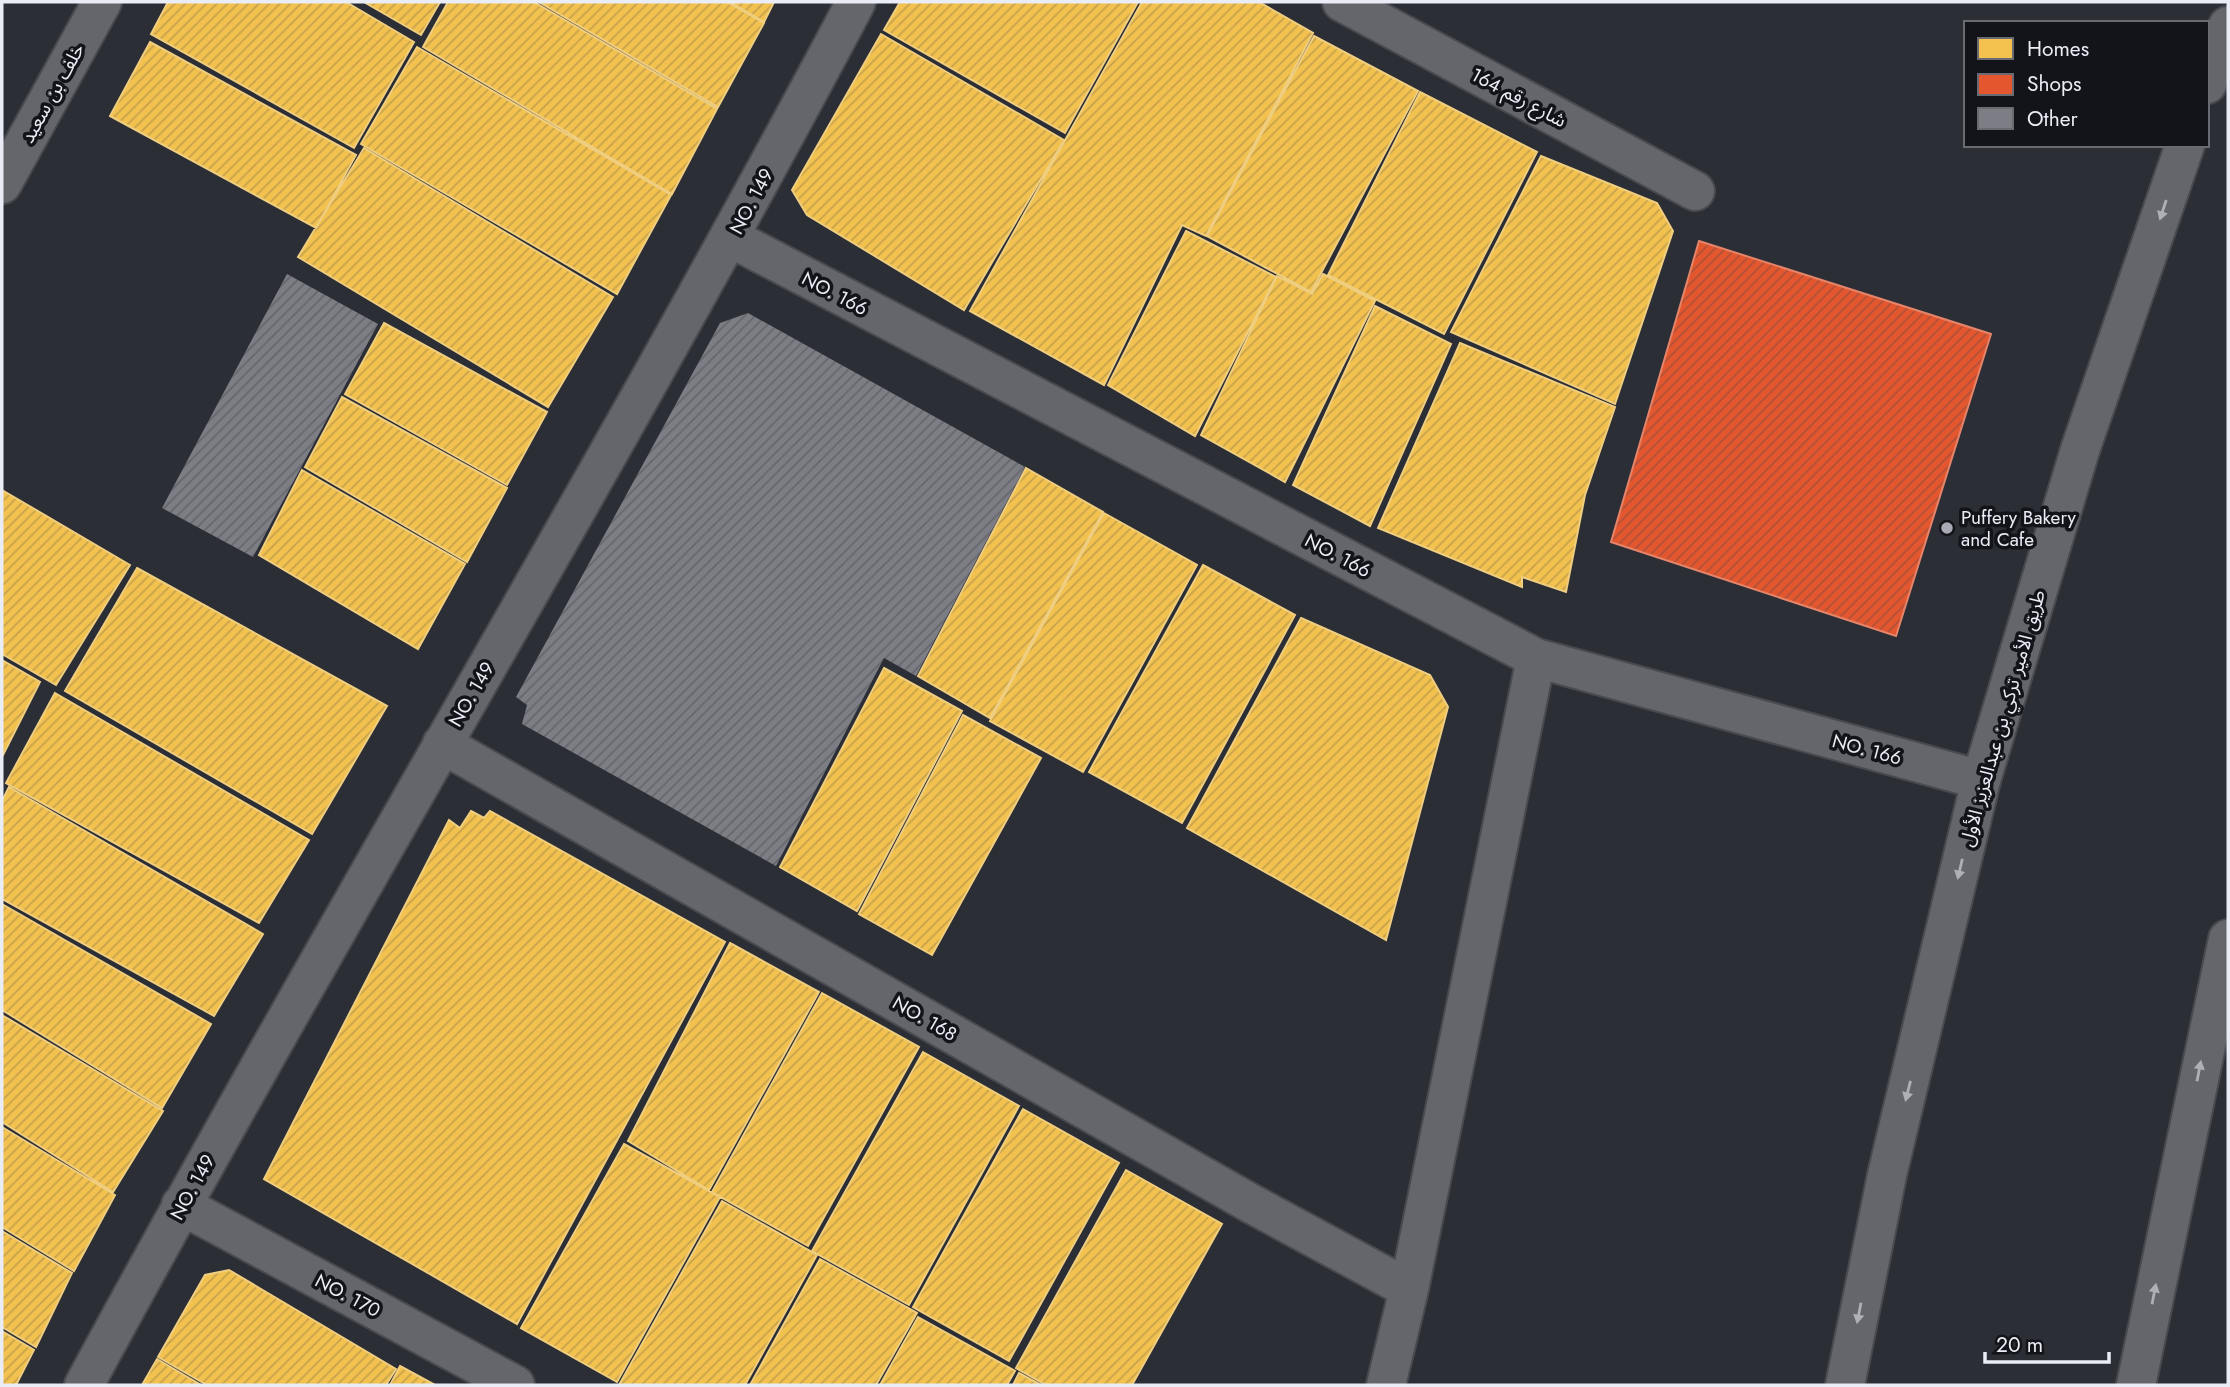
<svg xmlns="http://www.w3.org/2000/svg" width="2230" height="1387" font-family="Jost,'Noto Sans Arabic',sans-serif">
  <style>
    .homes { fill: url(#homes-hatch); stroke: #f0ce80; stroke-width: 2 }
    .shops { fill: url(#shops-hatch); stroke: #e6846a; stroke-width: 2 }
    .building { fill: url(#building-hatch) }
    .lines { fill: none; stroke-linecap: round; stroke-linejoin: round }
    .street-casing { stroke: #484a50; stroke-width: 42 }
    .secondary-casing { stroke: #484a50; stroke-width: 42 }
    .street { stroke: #65666c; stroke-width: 38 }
    .secondary { stroke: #65666c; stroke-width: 38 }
    .oneway { fill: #aeb0b8 }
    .poi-dot { fill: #a8aab3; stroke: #13131a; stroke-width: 2.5 }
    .labels { text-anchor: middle; stroke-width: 7; stroke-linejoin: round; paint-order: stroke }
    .street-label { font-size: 19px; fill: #eaecf6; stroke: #13131a }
    .poi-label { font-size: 19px; fill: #eaecf6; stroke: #13131a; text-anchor: start }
  </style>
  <defs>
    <pattern id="homes-hatch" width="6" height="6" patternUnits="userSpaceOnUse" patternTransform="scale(1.75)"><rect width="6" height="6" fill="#f2c14e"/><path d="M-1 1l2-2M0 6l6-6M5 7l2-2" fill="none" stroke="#c7a24d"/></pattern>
    <pattern id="shops-hatch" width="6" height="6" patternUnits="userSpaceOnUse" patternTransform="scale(1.75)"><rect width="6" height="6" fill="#e4572e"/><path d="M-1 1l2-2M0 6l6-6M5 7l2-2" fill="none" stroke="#ad5138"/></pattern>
    <pattern id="building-hatch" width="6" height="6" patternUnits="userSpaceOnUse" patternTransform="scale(1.75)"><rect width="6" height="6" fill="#7c7d85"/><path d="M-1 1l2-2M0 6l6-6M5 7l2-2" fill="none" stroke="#66676d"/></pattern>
  </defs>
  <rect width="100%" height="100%" fill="#2c2e36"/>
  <path class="homes" d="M168 2H346L414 42 354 148 151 34Z
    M364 2H440L421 35Z
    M448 2H534L717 109 672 194 423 47Z
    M539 2H727L764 23 718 107Z
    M730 2H774L764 22Z
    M900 2H1138L1065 133 884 30Z
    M1142 2H1259L1313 33 1206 236 1182 225 1104 385 970 311Z
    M881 34 1064 140 964 310 807 215 792 190Z
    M1314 36 1418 91 1311 292 1207 236Z
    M150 42 356 155 316 228 110 116Z
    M417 47 671 195 617 294 361 144Z
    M1420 92 1537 152 1444 334 1328 275Z
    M364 148 613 297 548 407 298 257Z
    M1541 156 1657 203 1673 231 1615 404 1451 332Z
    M1186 231 1276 277 1195 436 1108 385Z
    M1323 274 1375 301 1285 482 1201 435 1277 276 1312 294Z
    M1375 306 1451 344 1370 526 1293 485Z
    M384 323 547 412 507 485 345 394Z
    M1460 343 1615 407 1585 495 1566 592 1522 577V587L1378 528Z
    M342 397 507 488 467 562 305 467Z
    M1026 468 1103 512 990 718 918 676Z
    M302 470 465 564 418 649 259 555Z
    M2 490 130 565 56 685 2 654Z
    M1104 513 1197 565 1083 772 990 721Z
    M1203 565 1295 615 1182 823 1089 772Z
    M137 568 387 706 312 834 65 691Z
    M1301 618 1430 675 1448 707 1386 940 1187 828Z
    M2 660 40 682 2 757Z
    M884 668 962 711 857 911 780 867Z
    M55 693 309 840 259 923 6 783Z
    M963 715 1041 758 932 955 859 914Z
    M9 787 263 934 214 1016 2 899V801Z
    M471 811 484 818 490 811 725 942 517 1324 264 1179 449 820 460 828Z
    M2 904 211 1024 162 1108 2 1010Z
    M730 943 819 992 709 1190 628 1141Z
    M822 993 919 1047 808 1246 712 1192Z
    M2 1015 163 1111 113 1192 2 1122Z
    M923 1052 1019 1106 909 1305 812 1251Z
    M1023 1109 1119 1163 1009 1361 913 1307Z
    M2 1127 115 1195 74 1271 2 1227Z
    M624 1144 720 1197 617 1382 521 1328Z
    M1126 1170 1222 1224 1132 1385H1046L1016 1368Z
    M722 1201 817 1255 745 1385H619Z
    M2 1231 72 1273 36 1347 2 1327Z
    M820 1259 917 1313 876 1385H750Z
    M229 1270 396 1369 386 1385H207L158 1357 205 1275Z
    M918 1317 1015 1371 1007 1385H880Z
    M2 1331 34 1350 16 1385H2Z
    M157 1359 201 1385H142Z
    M400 1366 435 1385H390Z
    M1019 1373 1041 1385H1013Z"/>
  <path class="shops" d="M1699 241 1991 334 1896 636 1611 542Z"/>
  <path class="building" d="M287 274 378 324 253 557 162 508Z
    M748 313 1025 467 916 676 884 658 776 866 522 724 527 705 516 697 720 323Z"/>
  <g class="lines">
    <g class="street-casing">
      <path id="street" d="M1342 2 1695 191
        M2 184 102 2
        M731 238 1536 658 1981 780
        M442 744 1250 1203 1409 1289
        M181 1205 515 1385
        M84 1385C335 920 609 469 856 2
        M1386 1385 1409 1289 1536 658"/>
    </g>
    <g class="secondary-casing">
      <path id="secondary" d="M2207 84 2228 26
        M1845 1385 1887 1175 1981 780 2080 450 2185 145
        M2136 1385 2228 939"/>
    </g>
    <use href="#street" class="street"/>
    <use href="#secondary" class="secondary"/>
  </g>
  <defs><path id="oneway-solid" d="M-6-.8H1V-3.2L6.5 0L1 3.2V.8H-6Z" transform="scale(1.75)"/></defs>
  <g class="oneway">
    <use href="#oneway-solid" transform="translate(2163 210) rotate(108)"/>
    <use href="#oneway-solid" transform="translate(1960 869) rotate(103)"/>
    <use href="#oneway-solid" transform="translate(2199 1071) rotate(-79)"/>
    <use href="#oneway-solid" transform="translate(1908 1091) rotate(104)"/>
    <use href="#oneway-solid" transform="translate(2154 1294) rotate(-79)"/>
    <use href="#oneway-solid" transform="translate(1859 1313) rotate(101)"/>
  </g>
  <circle class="poi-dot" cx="1947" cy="528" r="7"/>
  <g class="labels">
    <g class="street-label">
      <text transform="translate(52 93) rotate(-61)" y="7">خلف بن سعيد</text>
      <text transform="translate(1519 97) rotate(28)" y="7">شارع رقم 164</text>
      <text transform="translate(751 201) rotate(-62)" y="7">NO. 149</text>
      <text transform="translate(835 293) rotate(28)" y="7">NO. 166</text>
      <text transform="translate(1338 555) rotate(28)" y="7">NO. 166</text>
      <text transform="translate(471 694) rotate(-60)" y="7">NO. 149</text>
      <text transform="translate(2002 718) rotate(-74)" y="7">طريق الأمير تركي بن عبدالعزيز الأول</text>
      <text transform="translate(1867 749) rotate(15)" y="7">NO. 166</text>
      <text transform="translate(925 1018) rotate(30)" y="7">NO. 168</text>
      <text transform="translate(192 1187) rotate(-61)" y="7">NO. 149</text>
      <text transform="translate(348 1295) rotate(28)" y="7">NO. 170</text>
    </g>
    <g class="poi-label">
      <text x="1961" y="524">Puffery Bakery<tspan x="1961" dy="22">and Cafe</tspan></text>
    </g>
  </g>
  <rect width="2230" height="1387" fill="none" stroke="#eaecf6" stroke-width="7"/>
  <rect x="1964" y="21" width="245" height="126" fill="#13131a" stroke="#696a72" stroke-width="2"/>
  <rect x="1978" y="38" width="35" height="21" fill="#f2c14e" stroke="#696a72" stroke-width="2"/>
  <text x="2027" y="56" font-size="21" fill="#eaecf6">Homes</text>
  <rect x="1978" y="74" width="35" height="21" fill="#e4572e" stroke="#696a72" stroke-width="2"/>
  <text x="2027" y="91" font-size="21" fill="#eaecf6">Shops</text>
  <rect x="1978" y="108" width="35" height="21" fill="#7c7d85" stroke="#696a72" stroke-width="2"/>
  <text x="2027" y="126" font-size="21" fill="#eaecf6">Other</text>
  <path d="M1985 1352v10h124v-10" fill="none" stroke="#eaecf6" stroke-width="3.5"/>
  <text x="1996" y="1352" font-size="21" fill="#eaecf6" stroke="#13131a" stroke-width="5" paint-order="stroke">20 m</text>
</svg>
